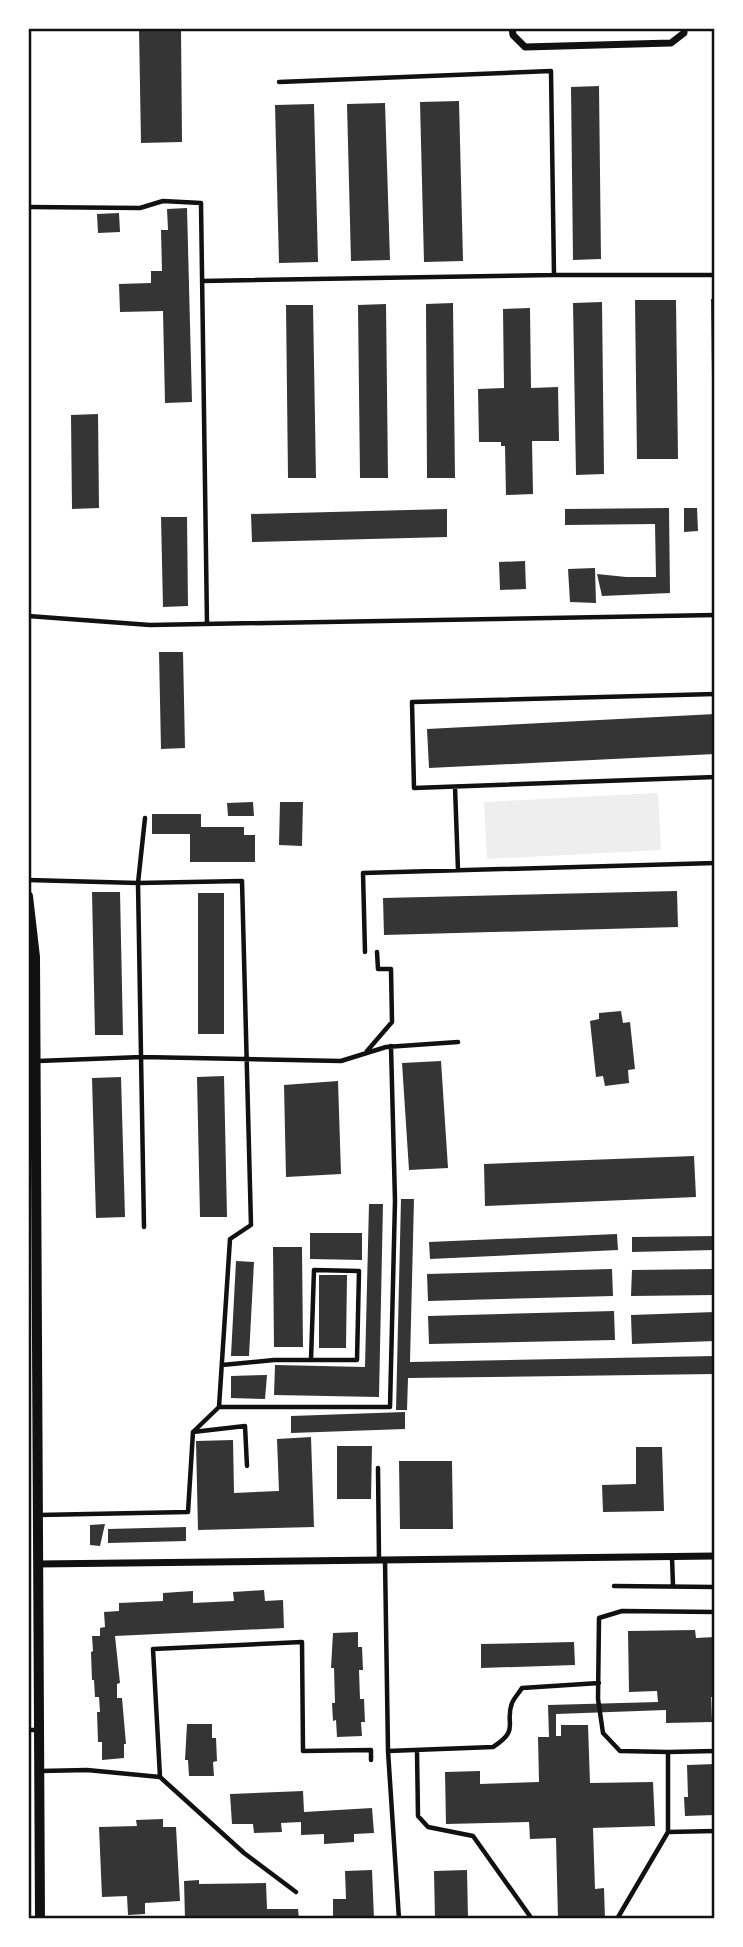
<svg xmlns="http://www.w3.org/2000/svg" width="743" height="1947" font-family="Lato,sans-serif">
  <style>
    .green { fill: #eee }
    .building { fill: #353535 }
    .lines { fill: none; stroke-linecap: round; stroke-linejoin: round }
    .service { stroke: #111; stroke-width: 4.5 }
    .minor { stroke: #111; stroke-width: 7 }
    .tertiary { stroke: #111; stroke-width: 10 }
    .neatline { fill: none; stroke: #111; stroke-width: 2.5 }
  </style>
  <rect width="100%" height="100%" fill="#fff"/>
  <path class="green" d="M658 793 661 850 487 859 484 802Z"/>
  <path class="building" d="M139 28H181L182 142 141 143Z
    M599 86 601 259 573 260 571 87Z
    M459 101 463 261 424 262 420 102Z
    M385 103 390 260 351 261 347 104Z
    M314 104 318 262 279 263 275 105Z
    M187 208 192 402 165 403 163 311 120 312 119 284 151 283V271H162L161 230H168L167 209Z
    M119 213 120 232 98 233 97 214Z
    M711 299H715V458H713Z
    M635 300H676L678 459H637Z
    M602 302 604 474 576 475 573 303Z
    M453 303 455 478H427L426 304Z
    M386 304 388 478H360L358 305Z
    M286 305H313L316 478H288Z
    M530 308 531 388 558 387 559 441H532L533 494 506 495 505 446H501V442H479L478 389 504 388 503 309Z
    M98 414 99 508 72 509 71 415Z
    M669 508 670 593 602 596 597 574 626 577H656L655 524 565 525V509Z
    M684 508H697L698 531 684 532Z
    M447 509V537L252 542 251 514Z
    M161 517H187L188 606 163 607Z
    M525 561 526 589 500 590 499 562Z
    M595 568 596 603 570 602 568 569Z
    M159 652H183L185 748 161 749Z
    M715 714V754L429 768 427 729Z
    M253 802 254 816H228L227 803Z
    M280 802H303L302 846 279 845Z
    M152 814H201V827H244V835H255V862H190V834H152Z
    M677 891 678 927 384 935 383 898Z
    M92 892H120L123 1035H95Z
    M198 893H224V1034H198Z
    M621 1011 623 1023 630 1022 635 1069 628 1070 629 1083 605 1086 603 1076 596 1077 590 1021 599 1019V1013Z
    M441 1061 448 1168 409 1170 402 1063Z
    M224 1076 227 1217H200L197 1077Z
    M121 1077 125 1217 96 1218 92 1078Z
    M338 1081 341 1174 286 1177 284 1085Z
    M694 1156 696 1197 485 1206 484 1164Z
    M401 1199H414L410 1362 715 1356V1374L408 1378 407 1410H396Z
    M369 1204H383L379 1397 274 1395 275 1365 365 1367Z
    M310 1233H362V1260L310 1259Z
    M617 1234 618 1250 430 1259 429 1242Z
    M715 1236V1250L632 1252V1237Z
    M273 1247H302L303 1347H274Z
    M236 1261 254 1262 249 1356H231Z
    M612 1269 613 1296 428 1301 427 1274Z
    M715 1269V1295L631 1296 632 1270Z
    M319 1275H347L346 1348H319Z
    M614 1311 615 1340 429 1344 428 1316Z
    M715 1312V1341L632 1344 631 1315Z
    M267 1375 265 1399 231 1398V1376Z
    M405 1412V1429L291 1433V1416Z
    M311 1437 314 1527 198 1530 196 1441 233 1440 234 1493 279 1491 277 1439Z
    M337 1446H372L371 1499H337Z
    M636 1447H662L664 1511 603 1512 602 1485 636 1484Z
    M399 1461H452L453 1529H400Z
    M105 1524 100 1546 90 1545V1525Z
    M186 1527V1541L108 1543V1529Z
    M264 1590 265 1601 283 1600 284 1628 115 1636 120 1683 117 1684V1698H122L126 1744H124V1758L102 1760V1742H98L97 1712H100L99 1697H95L94 1680H92L91 1652 93 1651 92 1636H100V1628L105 1627 104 1612 119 1611V1603L163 1601V1593L193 1591V1603L234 1601 233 1592Z
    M695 1630 696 1638 715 1637V1697H711L712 1722 666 1723V1710L556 1714V1736H561V1725H588L590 1783 653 1782 655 1826 593 1828 595 1889 604 1888 605 1919H558L556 1838 530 1839 529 1822 446 1824 445 1772 480 1771V1784L539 1782 538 1737H549L548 1705 658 1702 657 1691 629 1692 628 1631Z
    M358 1632V1647H362L363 1670H359L360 1699H364L365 1722H361L362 1736 337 1737 336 1720 333 1721 332 1703H335L334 1668H331L333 1633Z
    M574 1642 575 1665 481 1668V1644Z
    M187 1724H212V1738H216L217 1761 213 1762 214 1776H189L188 1760H185Z
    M715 1764V1815L685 1816 684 1797H688L687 1765Z
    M303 1791 304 1812 372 1808 374 1833 354 1834V1842L324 1844V1834L301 1835V1822L281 1823 282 1832 254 1833 253 1824H232L230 1794Z
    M163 1819V1827H176L180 1901 145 1903V1914L128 1915 127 1896 102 1897 99 1827 137 1826 136 1820Z
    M372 1870 374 1919H333V1899H346L345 1871Z
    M467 1870 468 1919H435L434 1871Z
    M199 1880V1884L266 1883 267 1909H298L299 1919H185L184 1881Z"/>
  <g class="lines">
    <path class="service" d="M279 82 551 71 554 275H715
      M28 207 140 208 163 201 201 203 207 624
      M202 281 554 275
      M28 616 150 625 715 615
      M715 694 412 702 414 788 715 777
      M455 787 458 870
      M28 880 138 883 242 881 251 1225 230 1239 219 1407 193 1432
      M365 952 363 873 715 863
      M367 1051 392 1022 391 969H378L377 952
      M38 1061 142 1057 341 1061 386 1047 458 1042
      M144 1227 138 883 145 818
      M222 1365 274 1360H357L359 1271 314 1270 311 1360
      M219 1407H390L395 1201 391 1046
      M378 1468 379 1559
      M39 1515 188 1512 193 1432 245 1426 247 1466
      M672 1557 673 1586
      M385 1560 388 1751 399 1919
      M614 1586 715 1587
      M28 1730H38
      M388 1751 493 1747C521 1729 504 1724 512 1703 514 1698 519 1693 522 1688L599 1683
      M417 1751 418 1816 428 1827 473 1836 532 1919
      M668 1752 715 1751
      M41 1771 87 1770 160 1777 244 1853 296 1892
      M160 1777 153 1649 302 1642 303 1751 371 1750V1760
      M668 1832 715 1831
      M617 1919 668 1832V1752L620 1751 603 1733 598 1699 599 1618 622 1611 715 1612"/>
    <path class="minor" d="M512 28 513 35 525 47 671 43 684 33V28
      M38 1564 715 1556"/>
    <path class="tertiary" d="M28 896 35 957 40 1919"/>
  </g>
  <rect width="743" height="1947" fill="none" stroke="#ffffff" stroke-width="60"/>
  <rect x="30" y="30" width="683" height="1887" class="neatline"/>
</svg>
